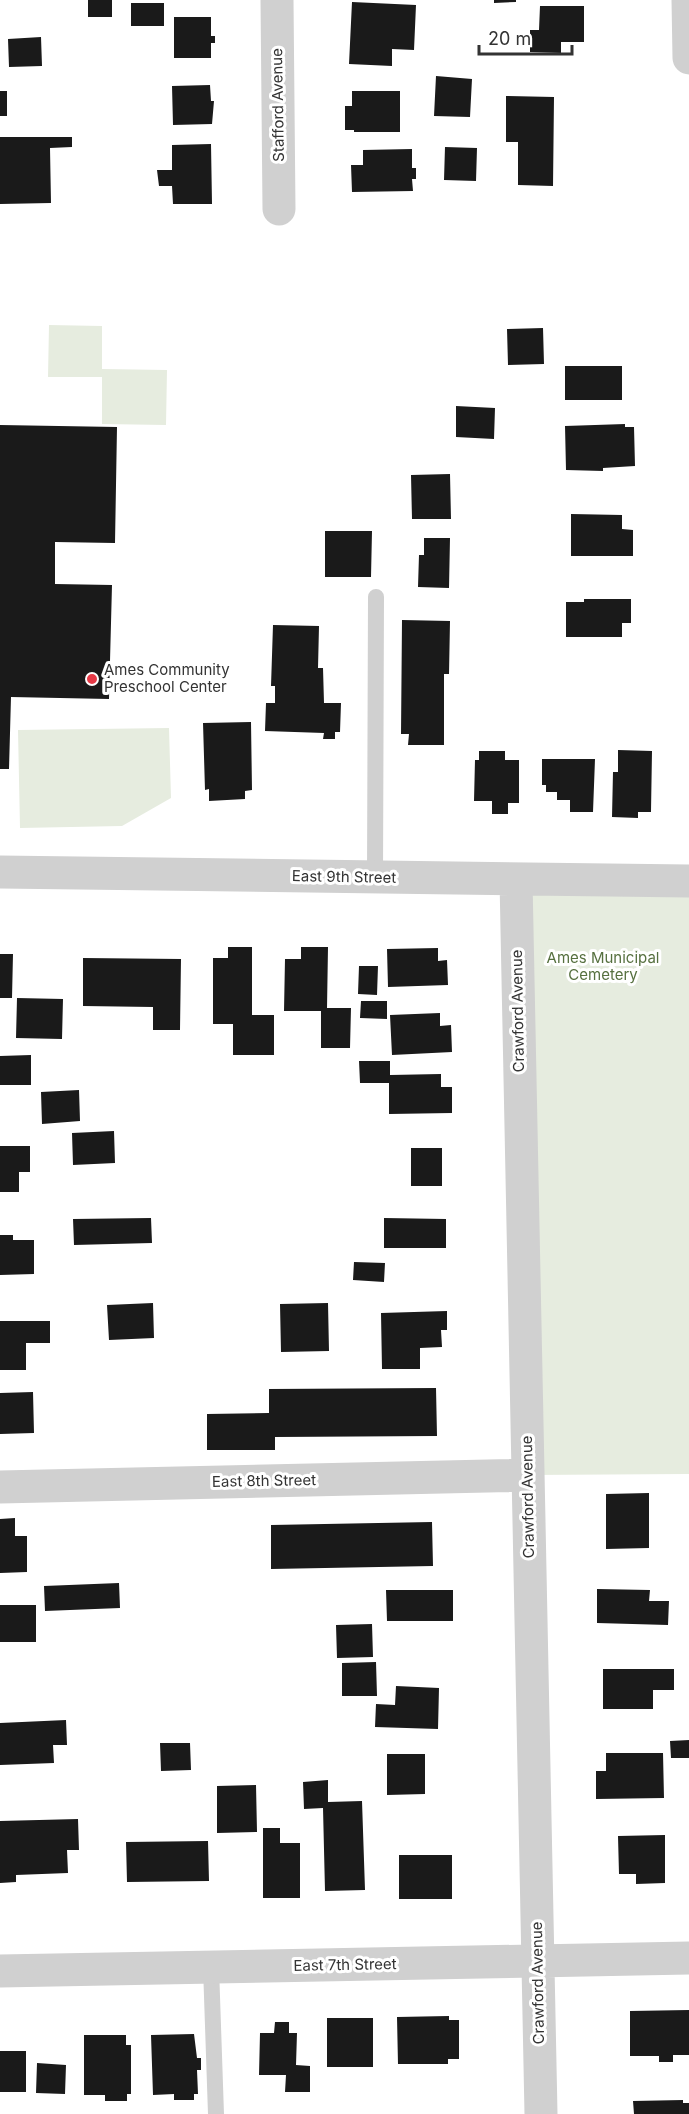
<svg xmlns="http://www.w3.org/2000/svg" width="689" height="2114" font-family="Inter,sans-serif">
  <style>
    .green { fill: #e6ecdf }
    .building { fill: #1a1a1a }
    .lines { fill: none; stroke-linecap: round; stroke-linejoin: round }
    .lane { stroke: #d0d0d0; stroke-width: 16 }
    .street { stroke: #d0d0d0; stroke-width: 33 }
    .poi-dot { fill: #e63946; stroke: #fff; stroke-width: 2 }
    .labels { text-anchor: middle; stroke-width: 6; stroke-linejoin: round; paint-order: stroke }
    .street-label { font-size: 15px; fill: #333; stroke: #fff }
    .poi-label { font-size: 15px; fill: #333; stroke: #fff; text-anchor: start }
    .park-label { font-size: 15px; fill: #56703f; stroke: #fff }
  </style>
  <rect width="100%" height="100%" fill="#fff"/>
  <path class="green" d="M49 325 102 326V369L167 370 166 425 102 424V377H48Z
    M169 728 171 798 122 826 20 828 18 730Z
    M516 880 689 881V1474L528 1475Z"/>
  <path class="building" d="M88 0H112V17H88Z
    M494 0H516V2L494 3Z
    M352 2 416 5 414 50 392 49V66L349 64Z
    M131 3H164V26H131Z
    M540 6H584V42H561V53L530 52V30H539Z
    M174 17H211V36H215V43H211V58H174Z
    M41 37 42 66 9 67 8 39Z
    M436 76 472 79 470 117 434 116Z
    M210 85 211 101H214L212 124 173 125 172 86Z
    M0 91H7V116H0Z
    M352 91H400V132H354V130H345V106H352Z
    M506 96 554 97 553 186 518 185V142H506Z
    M0 137H72V147L50 148 51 203 0 204Z
    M211 144 212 204H173L172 186H159L157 170H172V145Z
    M445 147 477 148 476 181 444 180Z
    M412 149V168H416V179H412L413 191 352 192 351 165H363V150Z
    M543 328 544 364 508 365 507 329Z
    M565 366H622V400H565Z
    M456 406 495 408 494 439 456 437Z
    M625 424V427H634L635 466 603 468V471L566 470 565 426Z
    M0 425 117 427 115 543 55 542V584L112 585 109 699 11 697 9 769H0Z
    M450 474 451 519H412L411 475Z
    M571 514 622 515V529L633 530V556H571Z
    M325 531H372L371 577H325Z
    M424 538H450L449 588 418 587 419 555H424Z
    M584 599H631V623H622V637H566V602H584Z
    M402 620 450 621 449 674H444V745H408L409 734H401Z
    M273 625 319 626 318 668H323L324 703H341L340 732H335V739H323L324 733 265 731 266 703H275V686H271Z
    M251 722 252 790 245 791V799L209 801V789L205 790 203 723Z
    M618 750 652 751 651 812H638V818L612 817 613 772H618Z
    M479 751H505V760H519V803H508V814H492V801H474L475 760H479Z
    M542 759H595L593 812H570V800H557V792H546V785H542Z
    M228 947H252V1015H274V1055H233V1024H213V958H228Z
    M301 947H328L327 1008H351L350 1048H321V1011H284L285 959H301Z
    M438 948V961L447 960 448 985 388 987 387 949Z
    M0 954H13L12 998H0Z
    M83 958 181 959 180 1030H153V1007L83 1006Z
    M359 966H378L377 995 358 994Z
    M17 998 63 999 62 1039 16 1038Z
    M361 1001H387V1019L360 1018Z
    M440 1013V1026L451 1025 452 1052 392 1055 390 1015Z
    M31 1055V1085H0V1056Z
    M359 1061H390V1075L441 1074V1087H452V1113L389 1114V1083H360Z
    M79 1090 80 1121 42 1124 41 1092Z
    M114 1131 115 1163 73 1165 72 1133Z
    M0 1146H30V1172H19V1192H0Z
    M411 1148H442V1186H411Z
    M151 1218 152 1243 74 1245 73 1219Z
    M384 1218 446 1219V1248H384Z
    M0 1235H13V1240H34V1274L0 1275Z
    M354 1262 385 1263 384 1282 353 1280Z
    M153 1303 154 1338 109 1340 107 1305Z
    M328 1303 329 1351 281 1352 280 1304Z
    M447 1311V1330H441L442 1347 420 1348V1369H382L381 1313Z
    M0 1321H50V1343H26V1370H0Z
    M436 1388 437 1436 275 1437V1450H207V1414L269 1413V1389Z
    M33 1392 34 1433 0 1434V1393Z
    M649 1493V1548L606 1549V1494Z
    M15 1518V1536H27V1572L0 1573V1519Z
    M432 1522 433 1566 271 1569V1525Z
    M119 1583 120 1608 45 1611 44 1586Z
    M597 1589 650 1590 649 1601H669L668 1625 597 1623Z
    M386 1590H453V1621H387Z
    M0 1605H36V1642H0Z
    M372 1624 373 1657 337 1658 336 1625Z
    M376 1662 377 1696H342V1663Z
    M603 1669H674V1690H653V1709H603Z
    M396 1686 439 1688 438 1729 375 1727 376 1704 395 1705Z
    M66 1720 67 1745H53L54 1763 0 1765V1723Z
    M689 1740V1758H671L670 1741Z
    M160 1743H190L191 1770 161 1771Z
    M606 1753H663L664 1798 596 1799V1771H606Z
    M387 1754H425V1794L387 1795Z
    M328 1780V1802L362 1801 365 1890 325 1891 323 1808 304 1809 303 1782Z
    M256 1785 257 1832 217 1833V1786Z
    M78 1819 79 1850H67L68 1873 16 1875V1882L0 1883V1821Z
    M263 1828H280V1843H300V1898H263Z
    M665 1835V1883L636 1884V1874H619L618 1836Z
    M208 1841 209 1881 127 1882 126 1842Z
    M399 1855H452V1899H399Z
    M689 2010V2055H673V2062H659V2056H630V2011Z
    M449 2016V2020H459V2059H448V2064H398L397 2017Z
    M327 2018H373V2067H327Z
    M275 2022H289V2033H297L296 2065 310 2066V2092H285L286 2075H259L260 2033H274Z
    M194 2034 197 2058H201V2070H197L198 2094H194V2100H174V2094L153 2095 151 2035Z
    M84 2035H126V2045H131V2094H127V2101H105V2095H84Z
    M0 2051H26V2092H0Z
    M37 2063 66 2065 65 2094 36 2093Z
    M683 2100V2103H689V2114H634L633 2101Z"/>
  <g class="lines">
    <path class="lane" d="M375 878 376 597
      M211 1967 216 2114"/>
    <path class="street" d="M277 0 279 209
      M688 0 689 58
      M0 872 689 881
      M516 880 541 2114
      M0 1487 528 1475
      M0 1971 689 1958"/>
  </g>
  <circle class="poi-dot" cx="92" cy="679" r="6"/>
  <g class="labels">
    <g class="street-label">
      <text transform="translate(278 105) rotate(-91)" y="5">Stafford Avenue</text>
      <text transform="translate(344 877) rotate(1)" y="5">East 9th Street</text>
      <text transform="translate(518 1011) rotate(-91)" y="5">Crawford Avenue</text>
      <text transform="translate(264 1481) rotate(-1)" y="5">East 8th Street</text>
      <text transform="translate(528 1497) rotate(-91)" y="5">Crawford Avenue</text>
      <text transform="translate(345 1965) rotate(-1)" y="5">East 7th Street</text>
      <text transform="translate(538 1983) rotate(-91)" y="5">Crawford Avenue</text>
    </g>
    <g class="poi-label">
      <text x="104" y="675">Ames Community<tspan x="104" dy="17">Preschool Center</tspan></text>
    </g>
    <g class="park-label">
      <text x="603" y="963">Ames Municipal<tspan x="603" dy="17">Cemetery</tspan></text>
    </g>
  </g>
  <path d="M479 45v9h93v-9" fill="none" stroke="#333333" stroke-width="3"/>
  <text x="488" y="45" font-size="18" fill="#333333" stroke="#ffffff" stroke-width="4.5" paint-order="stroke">20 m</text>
</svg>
